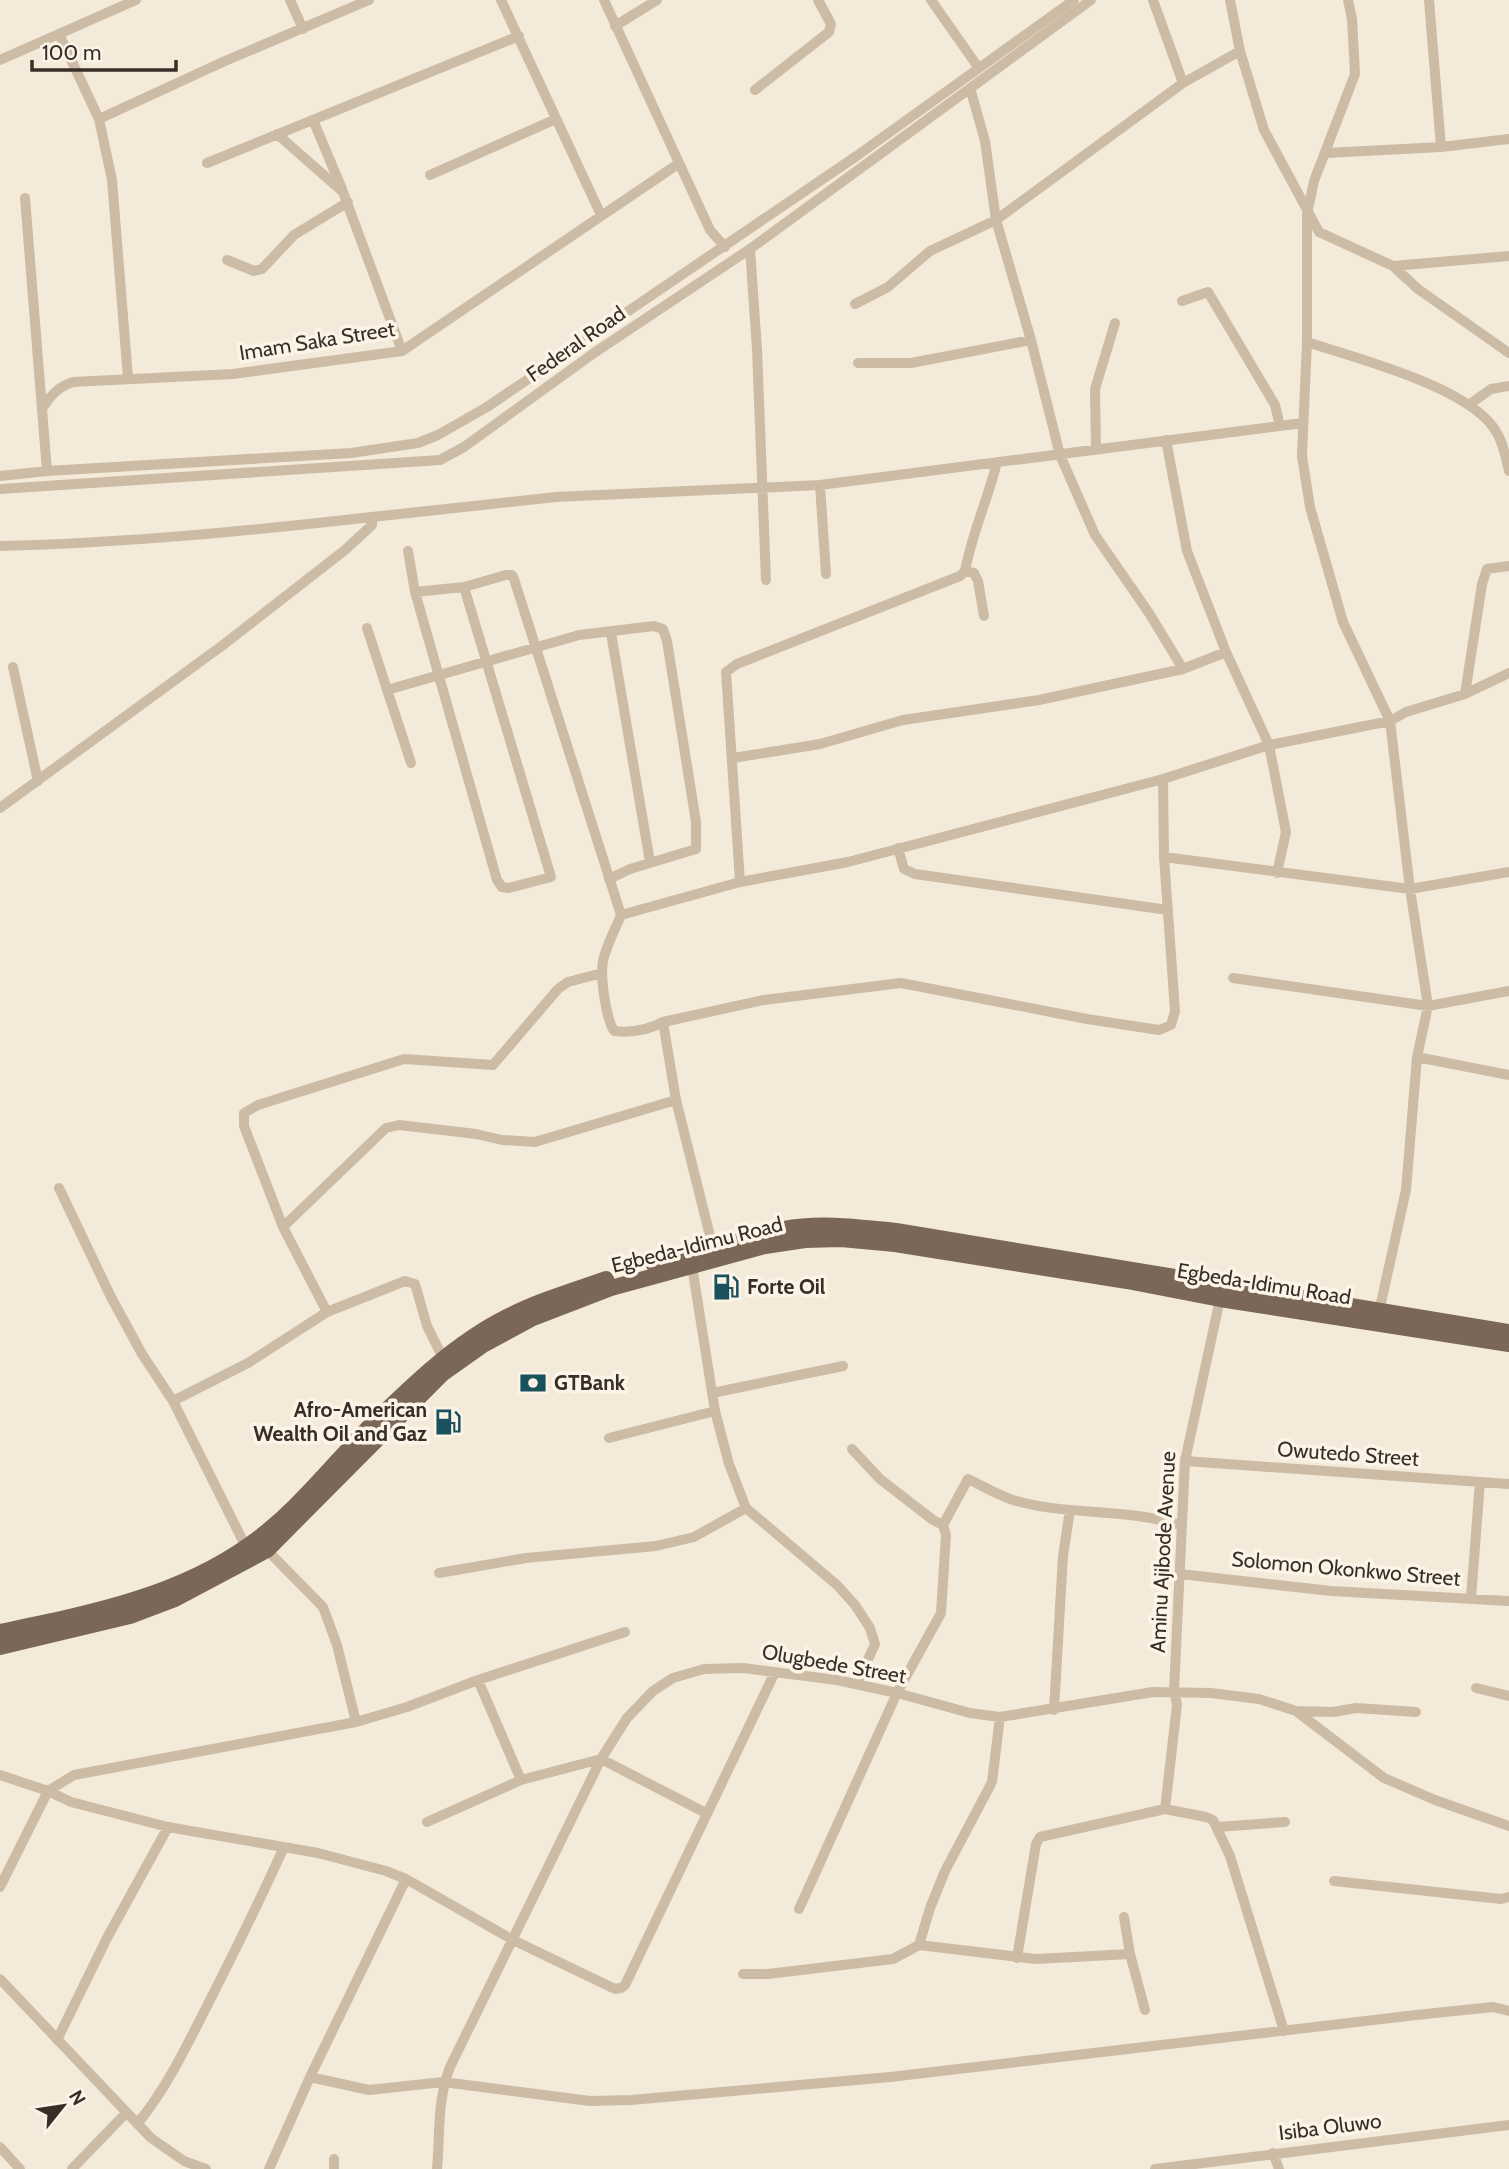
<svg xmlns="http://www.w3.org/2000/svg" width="1509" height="2169" font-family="Cabin,sans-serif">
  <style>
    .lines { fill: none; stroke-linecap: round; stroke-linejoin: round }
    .street { stroke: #cdbca5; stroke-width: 10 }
    .primary { stroke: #7b6757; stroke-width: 16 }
    .labels { text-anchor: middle; stroke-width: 7; stroke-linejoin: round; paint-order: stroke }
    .street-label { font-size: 21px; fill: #382e27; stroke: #fbf4e7 }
    .poi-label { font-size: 21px; font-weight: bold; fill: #382e27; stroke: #fbf4e7; text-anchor: start }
  </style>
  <rect width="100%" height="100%" fill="#f4eada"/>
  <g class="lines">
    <path class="street" d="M290 0 303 29
      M501 0 601 215
      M604 0 710 230 725 247
      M931 0 978 67
      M1153 0 1183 83
      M1230 0 1240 51 1264 130 1319 232 1393 266 1418 289 1509 353
      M1348 0 1352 19 1355 74 1314 181 1307 214V342L1302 456 1310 507 1343 622 1390 721 1410 889 1428 1006 1417 1057 1406 1190 1379 1312
      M1429 0 1441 147
      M615 26 657 0
      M59 34 99 119
      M0 60 136 0
      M970 88 985 141 996 220 1031 340 1060 455 1095 535 1149 613 1183 669
      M755 90 829 32 831 24 818 0
      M313 120 342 189
      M277 134 343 192 402 351
      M1327 153 1441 147 1509 139
      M207 163 519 36
      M430 175 556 119
      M25 198 47 471
      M750 249 757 349 766 580
      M227 260 254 271 262 269 294 235 348 202
      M1393 266 1509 256
      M1182 301 1208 292 1275 405 1280 426
      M855 304 888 287 930 251 996 220 1183 83 1240 51
      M1307 342C1355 358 1476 388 1498 435 1504 446 1506 459 1509 471
      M858 363H911L1031 340
      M128 378 112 180 99 119 225 61 369 0
      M1470 404 1491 389 1509 386
      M42 409C51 395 58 387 73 382L233 374 402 351 678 164
      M1166 440 1187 551 1226 652 1269 745 1286 832 1277 873
      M1096 450 1095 389 1115 323
      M0 476 47 471 351 453 418 443 438 435 487 407 858 155 1074 0
      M820 485 826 574
      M0 489 440 460 464 447 594 353 750 249 1091 0
      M372 517 556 497 820 485 1303 423
      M0 546C125 543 248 531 372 517V525L345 550 223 645 0 808
      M408 551 415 592
      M965 571 974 573 978 581 984 616
      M464 587 551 877 509 888 502 887 497 880 415 592 464 587 506 575H512L514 579 621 915C615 930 606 946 603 961 600 977 606 1018 614 1031 631 1033 648 1030 663 1022L764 1000 901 983 1087 1019 1159 1030 1171 1025 1175 1011 1164 857 1163 779
      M367 628 411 763
      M611 633 650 862
      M13 667 38 781
      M387 690 579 635 654 626 663 629 667 641 696 822V849L630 869 609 879
      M1465 694 1482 584 1487 569 1509 566
      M733 758 820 744 903 720 1039 700 1183 669 1226 652
      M898 848 904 869 915 874 1168 910
      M1164 857 1410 889 1509 872
      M740 882 726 672 737 664 960 576 965 571C972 533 988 499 997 462
      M621 915 740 882 848 862 1163 779 1269 745 1390 721 1406 712 1465 694 1509 673
      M1233 978 1428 1006 1509 991
      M663 1022 676 1100 713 1248
      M1417 1057 1509 1075
      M59 1188 111 1297 142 1354 173 1401 246 1547
      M283 1227 386 1128 399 1125 476 1134 502 1140 535 1142 676 1100
      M692 1266 715 1411 729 1464 746 1508 837 1585 855 1605 870 1628 875 1644 857 1684
      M327 1312 283 1227 244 1126V1113L258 1105 404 1059 493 1065 558 989 568 982 602 973
      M712 1393 843 1366
      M173 1401 248 1363 327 1312 405 1281 415 1284 427 1326 443 1358
      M609 1438 715 1411
      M852 1449 880 1479 933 1520 943 1525
      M1185 1461 1509 1484
      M267 1550 323 1607 337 1645 356 1722
      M439 1573 526 1558 656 1546 694 1537 746 1508
      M1180 1574 1331 1591 1509 1601
      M1471 1598 1480 1482
      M478 1680 521 1780
      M1476 1688 1509 1696
      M1054 1710 1063 1556 1070 1510
      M1296 1711 1333 1712 1356 1708 1416 1712
      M0 1775 48 1791 71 1802 168 1827 318 1853 386 1871 406 1879 513 1940 615 1989 621 1988 625 1985 775 1672
      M1165 1809 1177 1705 1174 1691 1185 1461 1220 1299
      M427 1822 521 1780 601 1759 706 1813
      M1217 1827 1285 1822
      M1334 1881 1501 1899 1509 1897
      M0 1887 48 1791 74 1775 356 1722 407 1707 478 1680 625 1632
      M799 1909 897 1693 941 1613 946 1535 943 1525 968 1479C983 1486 998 1495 1013 1500 1067 1516 1126 1508 1180 1525
      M1124 1917 1130 1954 1145 2010
      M919 1945 930 1908 945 1871 992 1782 1000 1717
      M1017 1958 1036 1844 1040 1837 1165 1809 1206 1817 1213 1820 1230 1856 1284 2031
      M743 1974H768L893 1959 919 1945 1036 1959 1130 1954
      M0 1979 151 2138 184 2161 206 2169
      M57 2040 107 1938 168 1827
      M310 2077 369 2090 443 2082 590 2101 631 2100 890 2077 1416 2015 1493 2007 1509 2011
      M138 2123C168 2086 187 2045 209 2002 235 1951 260 1900 284 1847
      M0 2147 20 2169
      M1273 2153 1279 2169
      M72 2169 126 2113
      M269 2169 310 2077 406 1879
      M334 2169V2159
      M437 2169C440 2135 437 2100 450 2067L601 1759 627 1718 653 1691 673 1678 704 1669 743 1668 837 1680 897 1693 970 1713 1000 1717 1153 1692 1211 1693 1259 1699 1296 1711 1384 1778 1435 1800 1509 1826
      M1155 2169 1509 2125"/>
    <path class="primary" d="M654 1265 783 1229C821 1222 857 1227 896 1231L1509 1332
      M0 1632C86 1614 176 1597 249 1545 295 1513 331 1466 370 1426 411 1386 455 1343 507 1317 538 1301 572 1291 606 1279
      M0 1647 130 1616 175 1599 267 1550 442 1374 483 1345 533 1318 611 1288 765 1246 805 1240 841 1239 895 1244 1127 1281 1220 1299 1509 1344"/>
  </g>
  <defs>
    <g id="fuel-bare" transform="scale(2.1)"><path d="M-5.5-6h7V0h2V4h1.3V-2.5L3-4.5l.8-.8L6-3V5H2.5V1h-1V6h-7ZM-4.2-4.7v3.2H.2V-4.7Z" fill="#19515d" stroke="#fbf4e7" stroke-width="2.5" paint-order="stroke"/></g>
    <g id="bank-bare" transform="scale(2.1)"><path d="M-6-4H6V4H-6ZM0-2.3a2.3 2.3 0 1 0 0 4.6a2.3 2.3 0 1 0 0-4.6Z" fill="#19515d" stroke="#fbf4e7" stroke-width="2.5" paint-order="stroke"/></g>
  </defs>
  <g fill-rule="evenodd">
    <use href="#fuel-bare" x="726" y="1287"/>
    <use href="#bank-bare" x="533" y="1383"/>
    <use href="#fuel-bare" x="448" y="1422"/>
  </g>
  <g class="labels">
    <g class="street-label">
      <text transform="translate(317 341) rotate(-9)" y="7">Imam Saka Street</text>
      <text transform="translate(576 344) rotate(-35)" y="7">Federal Road</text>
      <text transform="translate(697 1245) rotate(-14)" y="7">Egbeda-Idimu Road</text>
      <text transform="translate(1264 1284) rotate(9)" y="7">Egbeda-Idimu Road</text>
      <text transform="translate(1348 1454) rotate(4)" y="7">Owutedo Street</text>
      <text transform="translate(1163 1552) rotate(-87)" y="7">Aminu Ajibode Avenue</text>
      <text transform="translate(1346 1569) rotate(5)" y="7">Solomon Okonkwo Street</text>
      <text transform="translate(834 1664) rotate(10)" y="7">Olugbede Street</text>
      <text transform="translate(1330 2127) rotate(-7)" y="7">Isiba Oluwo</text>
    </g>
    <g class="poi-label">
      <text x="747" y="1294">Forte Oil</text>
      <text x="554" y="1390">GTBank</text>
      <text x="427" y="1417" text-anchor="end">Afro-American<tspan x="427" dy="24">Wealth Oil and Gaz</tspan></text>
    </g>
  </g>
  <g transform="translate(63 2106) rotate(60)" stroke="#fbf4e7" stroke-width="5" paint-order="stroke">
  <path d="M0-5L12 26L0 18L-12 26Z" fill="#382e27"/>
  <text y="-10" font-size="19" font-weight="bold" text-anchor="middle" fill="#382e27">N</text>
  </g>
  <path d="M32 60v10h144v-10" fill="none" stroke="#382e27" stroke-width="3.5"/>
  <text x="42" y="60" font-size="21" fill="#382e27" stroke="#fbf4e7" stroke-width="5" paint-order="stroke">100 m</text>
</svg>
